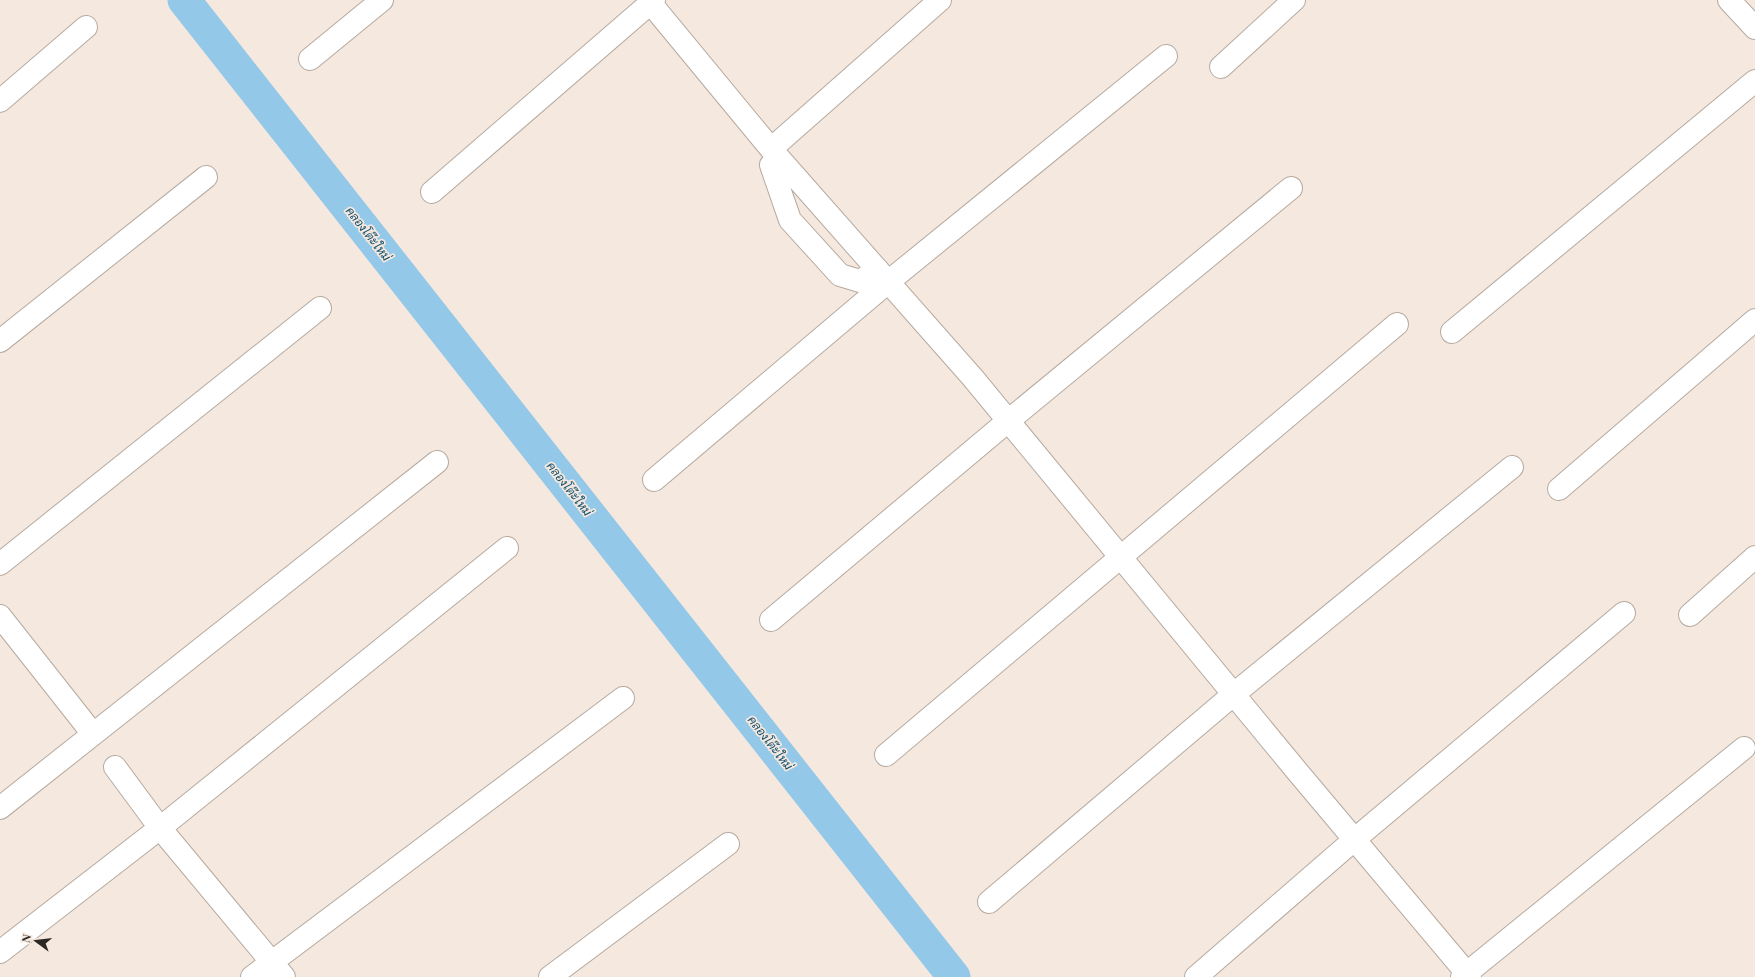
<svg xmlns="http://www.w3.org/2000/svg" width="1755" height="977" font-family="'Playfair Display',Sarabun,serif">
  <style>
    .lines { fill: none; stroke-linecap: round; stroke-linejoin: round }
    .canal { stroke: #94c8e9; stroke-width: 33 }
    .minor-casing { stroke: #b6aaa0; stroke-width: 24 }
    .minor { stroke: #fff; stroke-width: 22 }
    .labels { text-anchor: middle; stroke-width: 3.5; stroke-linejoin: round; paint-order: stroke }
    .water-label { font-size: 12px; font-style: italic; fill: #0f4e6f; stroke: #f5e8de }
  </style>
  <rect width="100%" height="100%" fill="#f5e8de"/>
  <g class="lines">
    <path class="canal" d="M184 0 954 977"/>
    <g class="minor-casing">
      <path id="minor" d="M648 0 771 149 973 378 1296 770 1470 977
        M1729 0 1755 28
        M310 59 382 0
        M1221 67 1294 0
        M0 101 86 27
        M771 149 940 0
        M778 158 771 165 790 220 840 275 860 281 878 270
        M432 192 654 0
        M1452 332 1755 81
        M0 341 206 177
        M654 480 888 282 1166 56
        M1559 489 1755 320
        M0 564 320 308
        M1690 615 1755 557
        M0 616 93 734
        M771 620 1008 421 1291 188
        M886 755 1397 324
        M115 767 160 828 284 977
        M0 808 437 462
        M989 902 1234 694 1512 467
        M0 952 160 828 507 548
        M252 977 623 698
        M550 977 728 844
        M1196 977 1355 839 1624 613
        M1462 977 1744 748"/>
    </g>
    <use href="#minor" class="minor"/>
  </g>
  <g class="labels">
    <g class="water-label">
      <text transform="translate(368 234) rotate(52)" y="4">คลองโต๊ะใหม่</text>
      <text transform="translate(569 489) rotate(52)" y="4">คลองโต๊ะใหม่</text>
      <text transform="translate(770 743) rotate(52)" y="4">คลองโต๊ะใหม่</text>
    </g>
  </g>
  <g transform="translate(36 941) rotate(285)" stroke="#f5e8de" stroke-width="3" paint-order="stroke">
  <path d="M0-3L7 15L0 10L-7 15Z" fill="#2c2824"/>
  <text y="-6" font-size="11" font-weight="bold" text-anchor="middle" fill="#2c2824">N</text>
  </g>
</svg>
